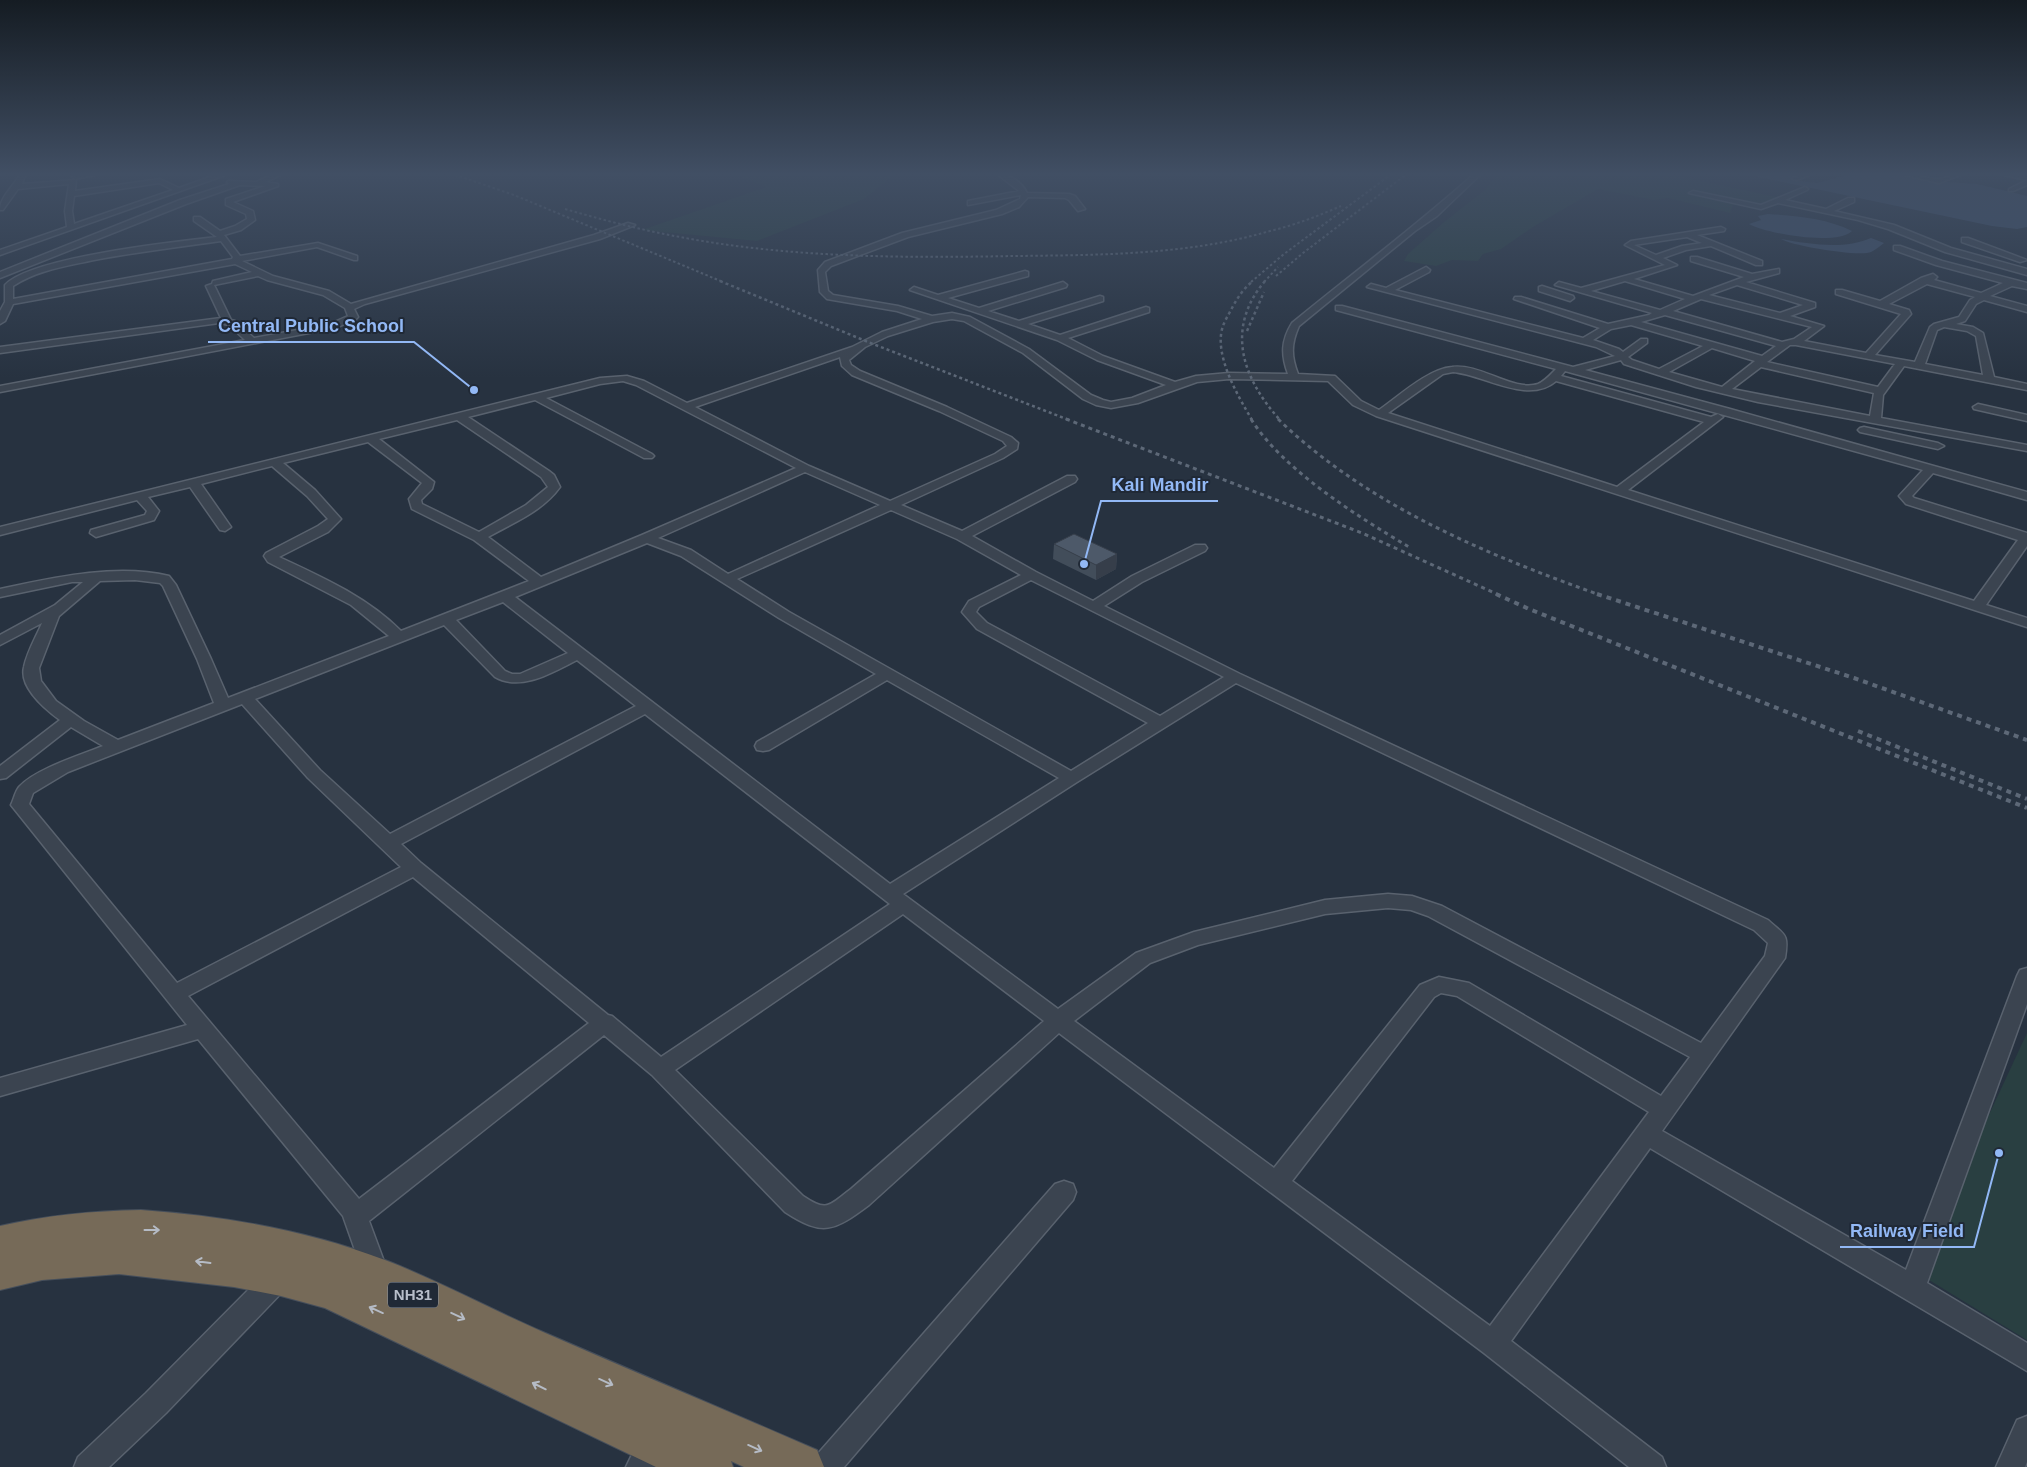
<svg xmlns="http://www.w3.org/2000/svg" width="2027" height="1467" font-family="Arial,sans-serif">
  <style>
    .green { fill: #293f41 }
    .water { fill: #3d4f69 }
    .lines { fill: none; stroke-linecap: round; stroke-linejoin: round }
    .street-casing { stroke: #59626e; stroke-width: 3 }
    .highway-casing { stroke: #464f5b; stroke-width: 2 }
    .street { fill: #3b4450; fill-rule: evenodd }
    .highway { fill: #766a58; fill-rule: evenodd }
    .rail-far3 { stroke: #5d6877; stroke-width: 2; stroke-dasharray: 2.5 2.5; stroke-linecap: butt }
    .rail-far2 { stroke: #5d6877; stroke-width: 2.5; stroke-dasharray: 3 3; stroke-linecap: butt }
    .rail-far1 { stroke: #5d6877; stroke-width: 3; stroke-dasharray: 4 4; stroke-linecap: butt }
    .rail { stroke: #5d6877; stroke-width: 4; stroke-dasharray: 5 5; stroke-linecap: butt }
    .wall { fill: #424d5a }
    .shaded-wall { fill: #363e4a }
    .building { fill: #4d5969; stroke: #363e4a }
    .oneway { stroke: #b5bbc5 }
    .labels { text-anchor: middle; stroke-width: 4; stroke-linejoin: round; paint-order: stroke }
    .shield { fill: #202936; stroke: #8a929e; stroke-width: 1 }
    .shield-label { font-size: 15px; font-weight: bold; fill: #b8bfcb }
    .leader { fill: none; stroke: #92b8f5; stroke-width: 2 }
    .callout-dot { fill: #92b8f5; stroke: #202936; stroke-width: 2 }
    .callout-label { font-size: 18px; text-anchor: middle; font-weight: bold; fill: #92b8f5; stroke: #202936; stroke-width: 4; stroke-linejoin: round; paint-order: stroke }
  </style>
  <rect width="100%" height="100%" fill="#273240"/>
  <path class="green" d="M732 173H896L864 199 757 241 642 230 766 187Z
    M1498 173H1648L1678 176 1781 198 1761 207 1733 205 1730 213 1668 198 1654 200 1598 189 1533 227 1501 249 1483 254 1478 261 1452 260 1436 266 1404 261 1408 254 1443 223 1485 190Z
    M2027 1033V1340L1916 1272Z"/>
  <path class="water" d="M1740 173H1794L1796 175 1791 180 1817 183 1854 173H1889L1932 181 1977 184 2027 196V227L2017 229 1992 226Z
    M1768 214C1797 216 1826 218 1852 231 1837 246 1767 234 1749 224L1761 220 1758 216Z
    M1871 238 1884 243C1880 246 1875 250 1871 252 1859 257 1792 246 1781 239 1810 244 1843 250 1871 238Z"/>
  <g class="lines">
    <g class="street-casing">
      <path id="street" d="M20 173H26L22 184 76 180 75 191 160 179 179 188 221 173H231L0 255V250L67 227 65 211 69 184 18 189 3 210H0C0 196 15 186 20 173ZM159 183 173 190 74 224 72 211 74 196Z
        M88 173H105L75 179 72 177Z
        M276 173H285L266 182 278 184V186L233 202 253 211 255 220 241 230 224 235 240 256 318 243 357 256V260H354L317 247 242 261 273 276 329 291 351 304 594 235 628 223 635 225 600 239 365 304 354 309 358 317 356 319 335 328 0 392V386L245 340 229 325 219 323 0 353V347L221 318 206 286 212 284 213 281 252 272 235 264 13 304 5 321 0 324V311L5 302V285C31 257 175 242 217 237L194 221V217H200L220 231 235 226 247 219 246 214 226 205V199L265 186 240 185 186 204 0 278V272L180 200 229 184 227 182 228 181 256 182ZM221 241 233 257 232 259 13 299V286C37 270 67 266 94 260 136 252 178 247 221 241ZM258 276 267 280 323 295 345 308 348 316 330 324 254 338 235 321 231 320 214 285Z
        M996 173C1008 173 1022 182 1027 193L1069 194 1075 196 1085 209 1078 211 1069 200 1065 198 1028 197 1019 207 1002 214 908 237 831 266 825 272 828 291 833 295 898 306 932 316 952 313 970 317 1029 349 1091 395 1103 400 1111 402 1132 398 1166 385 1097 360 1057 340 910 290 914 287 938 295 1025 271 1028 272V276L948 298 979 308 1063 282 1067 285 1066 287 988 311 1019 321 1100 296 1103 297V301L1028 324 1060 335 1146 307 1149 308V312L1068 338 1103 356 1175 382 1196 376 1229 373 1288 374C1281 355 1281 341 1292 323 1353 273 1416 226 1475 173H1482L1437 216 1415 231 1299 326C1291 344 1291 356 1298 374L1335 376 1361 401 1379 410C1399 396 1428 369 1452 367 1480 363 1513 392 1538 384 1545 381 1551 374 1556 369L1336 310V306H1342L1573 367 1615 356 1596 347 1367 287 1371 284 1386 288 1426 267 1430 270 1429 272 1395 290 1583 338 1600 328 1514 299 1515 297H1521L1608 324 1649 315 1652 313 1555 285 1559 282 1581 288 1665 265 1625 245 1631 241 1721 227 1725 229 1724 231 1697 235 1762 261V265H1756L1711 246 1686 250 1663 258 1677 265 1634 279 1693 296 1744 277 1691 261V257H1697L1752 274 1779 269V273L1746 282 1815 303V307L1790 316 1824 326 1804 341 1866 353 1901 314 1836 294V290H1842L1880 301 1921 278 1933 274 1937 277 1934 280 1981 293 2003 283 1936 265 1894 250V246H1900L1942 261 2027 283V289L2012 286 1990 296 2027 306V312L1984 300 1976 304 1965 321 1956 324 1973 327 1983 333 1994 377 2027 384V390L1904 366 1883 395 1881 418 2027 445V451L1758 402 1696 387 1624 364 1621 360 1585 370 1730 409 2027 492V500L1933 473 1912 496 1914 498 2027 533V546L1986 605 2027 618V627L1376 416 1353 405 1328 381 1229 379 1197 382 1138 403 1111 408 1096 405 1083 399 1023 353 964 321 952 319 933 322 888 336 865 347 849 360 851 365 860 371 947 407 1011 437 1018 443 1017 449 1003 458 901 505 962 531 1067 476H1075L1077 479 1075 482 972 536 1036 572 1093 601 1132 576 1195 545H1205L1207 548 1205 551 1142 582 1104 606 1240 674 1768 920C1785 936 1789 933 1785 958L1662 1131 1906 1270 2017 976 2020 970 2027 968V1004L1927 1283 2027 1343V1371L1650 1148 1511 1341 1662 1457 1666 1467H1629L1484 1353 1059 1033 869 1205C834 1231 823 1237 785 1212L652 1075 604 1035 369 1221 389 1275 385 1284 376 1287 367 1284 343 1216 198 1039 0 1096V1078L187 1025 11 805C14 799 15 792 19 787 35 769 81 755 103 746L71 727 6 778 0 779V766L60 720C45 709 19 687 24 667 27 652 36 637 42 623L0 645V635L55 605 83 582H72L0 597V589C52 578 116 563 169 576L176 585 211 659 228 698 389 636 351 605 268 562 264 556 266 553 318 526 328 519 307 496 272 466 201 484 231 527 225 531 220 530 190 487 148 497 159 511 154 520 96 537 90 533 91 530 145 515 147 511 137 500 0 535V527L600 378 627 376 644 381 687 403 852 347 882 332 922 319 897 311 827 299 820 292 818 270 825 262 902 233 996 210 1020 199 1021 195 968 205V201L1019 191ZM1687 237 1702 243 1682 246 1656 255 1634 245ZM1625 281 1685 299 1660 310 1591 291ZM1927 284 1975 297 1970 300 1959 317 1934 324 1930 327 1915 362 1875 355 1911 314 1909 310 1889 304ZM1737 285 1803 305 1780 313 1709 295ZM1701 299 1812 327 1794 339 1782 342 1673 311ZM1665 315 1776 346 1762 356 1641 322ZM1631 325 1703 346 1659 369 1632 360 1628 357 1647 343V339H1641L1623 352 1619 349 1593 340 1611 329ZM1944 327 1967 331 1976 336 1983 375 1925 364 1937 330ZM1790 345H1796L1895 364 1878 387 1767 362ZM1712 348 1755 361 1722 387 1669 372ZM840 357 842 366 852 375 939 411 1003 441 1007 446 995 454 890 501 809 466 695 407ZM1761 367 1874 393 1870 416 1732 389ZM1565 371 1923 470 1899 496 1906 504 2018 540 1974 601 1628 490 1723 417 1718 414 1711 417 1561 376ZM1453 372C1485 375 1528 405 1556 381L1704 422 1617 487 1388 413 1443 374ZM623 381 636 385 796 468 642 535 541 577 488 537C513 523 543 511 560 487L554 475 549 471 468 417 535 400 644 458H652L654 456 652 454 546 398 600 384ZM457 420 541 477 548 487 526 505 479 532 422 504 421 500 432 489 434 482 379 439ZM368 442 422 483 409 499 412 509 474 540 529 581 401 631C367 597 322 577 279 557L328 532 341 519 315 490 283 463ZM805 472 880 505 728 574 691 550 658 538ZM891 510 957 539 1021 575 969 601 962 612 977 629 1148 723 1071 771 789 612 737 579ZM647 543 681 556 779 618 876 674 757 742 755 746 757 750 763 751 769 750 887 680 1059 778 890 884 515 597ZM135 580 160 583 163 586 197 659 214 703 118 740 84 721 56 701 41 681 39 668 59 616 100 581ZM1031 580 1224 677 1160 716 987 623 976 612 979 607ZM503 602 568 653 520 674H512L505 671 456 620ZM444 625 495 677C521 692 553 672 577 660L636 706 390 834 320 770 255 699ZM1236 683 1754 930 1768 943 1765 956 1701 1043 1442 906 1412 896 1388 894 1325 900 1194 932 1136 953 1058 1009 903 894 1077 782ZM242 704 308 778 401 867 177 983 29 804 33 793 68 772ZM645 714 890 904 661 1057 612 1016 608 1015 421 863 401 844ZM413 877 589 1023 359 1199 188 996ZM1388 908 1411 910 1428 916 1690 1057 1661 1096 1469 983 1439 977 1420 985 1274 1168 1074 1021 1150 963 1198 945 1325 914ZM903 914 1044 1021 851 1189C829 1205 828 1213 803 1196L675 1070ZM1441 993 1457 996 1649 1112 1490 1326 1292 1181 1434 997Z
        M1805 173H1814L1797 180 1792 179Z
        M1897 173C1911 173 1924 178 1937 179 1947 179 1955 173 1965 173L1939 183Z
        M1994 173 2027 176V185L2013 191H2009V189L2027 180Z
        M1805 187 1808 189 1807 190 1785 200 1826 209 1848 198H1854V202L1834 211 1894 225 1951 248 2027 269V275L1945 252 1888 229 1858 220 1778 203 1761 209 1689 193 1693 191 1761 205Z
        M1962 238H1968L2027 260 2020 262 1962 242Z
        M1542 286 1573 296 1574 298 1570 301 1539 291V287Z
        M1978 404 2027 415V421L1974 409 1973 407Z
        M1864 427 1938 443 1944 446 1938 449 1860 432 1858 430 1860 428Z
        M1064 1181 1073 1184 1076 1192 1073 1200 844 1467H811L815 1457 1055 1184Z
        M280 1264 289 1267 293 1276 289 1285 166 1413 109 1467H74L78 1457 146 1393 271 1267Z
        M2027 1416V1462L2025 1467H1996L2017 1420Z
        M653 1428 663 1432 667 1442 655 1467H626L643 1432Z"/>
    </g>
    <g class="highway-casing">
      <path id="highway" d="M141 1210C224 1216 307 1230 385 1260 439 1281 490 1309 543 1332 634 1372 726 1410 817 1450L824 1467H744L731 1461 733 1467H656L325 1308 281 1296 234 1287 119 1274 42 1280 0 1290V1226C49 1215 91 1211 141 1210Z"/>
    </g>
    <use href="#street" class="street"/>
    <use href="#highway" class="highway"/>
    <path class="rail-far3" d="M450 173 514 195 723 282
      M565 209C603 220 641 230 680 237 790 258 904 258 1015 256 1100 255 1188 255 1270 231 1295 225 1318 216 1341 206
      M1276 276 1303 253 1408 173
      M1251 282 1284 254 1393 173
      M1264 282 1278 267"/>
    <path class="rail-far2" d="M720 281 873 344 1069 420
      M1265 281C1225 328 1242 378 1280 420
      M1247 331 1264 292
      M1252 420C1238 396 1213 354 1223 326 1225 320 1229 314 1232 308 1238 297 1243 289 1253 281"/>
    <path class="rail-far1" d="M1066 419 1362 533 1499 595
      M1251 419C1283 470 1357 516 1409 547
      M1278 419C1367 505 1485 554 1600 595"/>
    <path class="rail" d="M1496 594 1529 609 2027 808
      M1597 594 1854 678 2027 740
      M1858 731 2027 799"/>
  </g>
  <path class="wall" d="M1054 544 1117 554 1116 569 1096 580 1053 559Z"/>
  <path class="shaded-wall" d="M1117 554 1116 569 1096 580V565Z"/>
  <path class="building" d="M1074 534 1117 554 1096 565 1054 544Z"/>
  <defs><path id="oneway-shaft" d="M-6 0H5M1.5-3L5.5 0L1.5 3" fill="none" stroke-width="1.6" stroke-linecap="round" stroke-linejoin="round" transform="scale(1.25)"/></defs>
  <g class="oneway">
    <use href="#oneway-shaft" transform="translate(152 1230)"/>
    <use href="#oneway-shaft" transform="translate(203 1262) rotate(-173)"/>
    <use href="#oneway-shaft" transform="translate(376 1310) rotate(-156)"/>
    <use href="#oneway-shaft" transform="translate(458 1316) rotate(25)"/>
    <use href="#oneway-shaft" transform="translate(606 1382) rotate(24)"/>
    <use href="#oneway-shaft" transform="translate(539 1386) rotate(-154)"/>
    <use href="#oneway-shaft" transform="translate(755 1448) rotate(24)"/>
  </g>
  <linearGradient id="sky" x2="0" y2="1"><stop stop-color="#151c23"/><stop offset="0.46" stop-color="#414f64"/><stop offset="1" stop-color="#414f64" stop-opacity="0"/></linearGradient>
  <rect width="2027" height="378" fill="url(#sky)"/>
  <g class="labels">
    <rect class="shield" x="388" y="1282.5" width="50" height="25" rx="4"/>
    <g class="shield-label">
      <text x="413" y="1300">NH31</text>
    </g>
  </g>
  <path class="leader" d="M474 390L414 342H208M1084 564L1101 501H1218M1999 1153L1974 1247H1840"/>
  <g class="callout-dot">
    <circle cx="474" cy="390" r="5"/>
    <circle cx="1084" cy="564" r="5"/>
    <circle cx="1999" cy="1153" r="5"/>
  </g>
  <g class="callout-label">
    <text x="311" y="332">Central Public School</text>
    <text x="1160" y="491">Kali Mandir</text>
    <text x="1907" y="1237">Railway Field</text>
  </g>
</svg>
